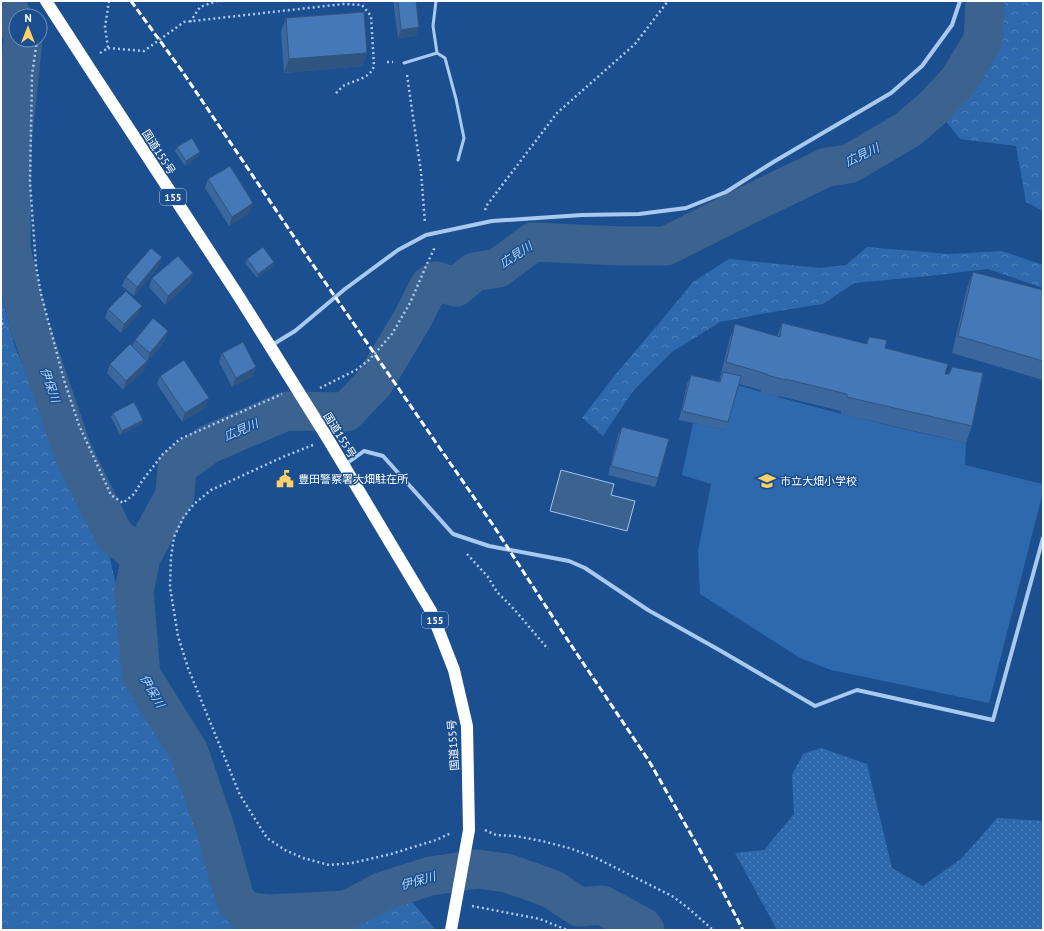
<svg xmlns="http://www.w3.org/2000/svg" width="1044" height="931" font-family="'PT Sans','Noto Sans JP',sans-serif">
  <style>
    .grass { fill: url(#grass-dots) }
    .forest { fill: url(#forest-crowns) }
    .pitch { fill: #2e69ad }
    .water { fill: #3c6290; stroke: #9cc4f0 }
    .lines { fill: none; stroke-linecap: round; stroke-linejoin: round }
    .river { stroke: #3c6290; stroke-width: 39 }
    .path { stroke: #a9c9ee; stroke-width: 2.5; stroke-dasharray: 2 3; stroke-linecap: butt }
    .lane { stroke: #a9c9ee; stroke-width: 3 }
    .street { stroke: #a9c9ee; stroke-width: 4 }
    .highway { stroke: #fff; stroke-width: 12 }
    .rail { stroke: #fff; stroke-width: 3; stroke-dasharray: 7 3; stroke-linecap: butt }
    .wall { fill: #3a679d }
    .shaded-wall { fill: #305480 }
    .building { fill: #4478b7; stroke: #305480 }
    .labels { text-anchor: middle; stroke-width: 3; stroke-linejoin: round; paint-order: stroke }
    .shield { fill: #1b4f8f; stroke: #bbcadd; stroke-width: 1 }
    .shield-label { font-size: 10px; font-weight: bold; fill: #fff }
    .street-label { font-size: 11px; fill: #fff; stroke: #1b4f8f }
    .poi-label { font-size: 11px; fill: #fff; stroke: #1b4f8f; text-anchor: start }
    .water-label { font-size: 12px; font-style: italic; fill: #b5d3f5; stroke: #1b4f8f }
  </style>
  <defs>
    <pattern id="grass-dots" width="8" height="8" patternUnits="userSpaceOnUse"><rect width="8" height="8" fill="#2e69ad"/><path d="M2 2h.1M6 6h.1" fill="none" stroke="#4d80b9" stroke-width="1.8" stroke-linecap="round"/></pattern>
    <pattern id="forest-crowns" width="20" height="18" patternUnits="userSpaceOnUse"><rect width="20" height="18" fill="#2e69ad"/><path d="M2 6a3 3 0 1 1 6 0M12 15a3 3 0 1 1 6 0" fill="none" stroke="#4d80b9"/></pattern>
  </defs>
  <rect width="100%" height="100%" fill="#1b4f8f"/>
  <path class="grass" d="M821 748 867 764 892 868 923 886 962 858 997 818 1043 821V930H777L735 853 764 850 794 814 792 775 803 754Z"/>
  <path class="forest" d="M999 1H1043V211L1026 202 1016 146 960 139 944 119 980 70 995 29Z
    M867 247 949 254 1002 251 1043 265V288L988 269 929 276 854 283 823 304 766 313 720 322 672 352 633 391 603 436 582 418 615 375 660 322 693 282 729 259 820 268 846 265Z
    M1 294 15 347 57 444 105 537 121 606 130 674 181 759 239 926 357 918 396 896H407L436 930H1Z"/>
  <path class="pitch" d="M738 385C813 408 889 426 966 443L965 465 1043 484V492L989 703 831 670 800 658 700 594 698 551 711 484 682 475 693 423 725 430Z"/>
  <path class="water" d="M561 470 614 484 611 495 635 501 627 531 550 511Z"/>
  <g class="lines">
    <path class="river" d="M3 1 16 23
      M23 40 12 143 11 249 29 324 73 452 114 535 141 557
      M645 930 643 927 602 905 579 907 552 889 507 873 477 869 431 876 383 891 347 910 270 914 245 911 235 899 216 831 189 752 141 675 134 591 141 557 175 495 177 467 209 444 286 411 346 412 374 383 413 318 429 286 436 281 456 287 474 272 498 268 533 242 620 246H666L760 199 827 167 849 164 907 130 932 109 959 80 983 40 985 1"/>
    <path class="path" d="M190 22 200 7 217 1
      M37 40 32 75 30 182 36 266 41 294 64 380 79 425 111 495 123 503 134 494 142 481 163 454 180 439 282 394
      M108 48 144 51 184 22 343 4 362 5 371 16 374 66C370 79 354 80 343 86 340 89 337 92 334 95
      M100 53 108 48 105 27 109 1
      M387 62H393
      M407 75 421 172 425 223
      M485 210 487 205 557 113 635 44 668 1
      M1 318 3 327
      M320 388 356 370 369 360 392 334 410 303 427 264 434 249V246
      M313 445 285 456 211 490 194 504 183 518 174 537 171 557 170 587 178 636 188 668 240 795 267 838 285 850 303 858 329 865 352 863 391 854 436 840 451 833
      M467 554 488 577 497 592 514 609 548 649
      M485 830 496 835 515 836 542 841 569 848 594 857 672 896 688 908 713 930
      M472 906 540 919 567 930"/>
    <path class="lane" d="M436 1 433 26 437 53
      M404 63 437 53 445 58 456 99 464 138 458 160"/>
    <path class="street" d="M272 345 295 331 345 289 398 250 426 235 492 221 582 215 639 214 686 208 726 192 775 161 891 93 922 66 952 25 960 1
      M346 464 364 451 383 456 453 534 489 546 569 561 585 568 648 610 721 651 815 706 857 690 993 720 1043 538"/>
    <path class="highway" d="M46 1 90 69 236 292 270 346 328 439 431 611 454 670 467 726 469 830 451 930"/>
    <path class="rail" d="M131 1 182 71 309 259 493 525 569 642 649 761 716 878 743 930"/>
  </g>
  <path class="wall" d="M393 1H416V36L398 38Z
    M286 18 367 53 362 66 284 73 281 31Z
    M177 147 200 152 199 156 185 166 175 151Z
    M208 179 250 212 229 226 205 188Z
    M162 257 159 266 134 296 122 286 126 277Z
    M247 259 274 262 273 266 257 278 245 263Z
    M973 272 1043 290V380L952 353 967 288Z
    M193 273 190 282 165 305 149 287 152 278Z
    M108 309 138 315 121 333 105 318Z
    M782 323 866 344 869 337 885 348 945 374 972 426 966 443 841 414V411L779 396V397L760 392 761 390 739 384 728 422 725 430 679 420 687 384 691 375 719 382 729 341 735 324 777 337Z
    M168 331 165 340 147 362V361L144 370 123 390 107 373 110 364 132 346 135 340Z
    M222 353 256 367 253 376 232 387 219 362Z
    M160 376 206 407 182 422 157 384Z
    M113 413 143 420 142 424 120 435 111 417Z
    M622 427 658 478 655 487 608 475 618 435Z"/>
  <path class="shaded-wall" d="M419 27 416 36 398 38 401 30Z
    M367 53 362 66 284 73 289 59Z
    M200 152 199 156 185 166 186 161Z
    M253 203 250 212 229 226 232 217Z
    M162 257 159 266 134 296 137 287Z
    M274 262 273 266 257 278 258 274Z
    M193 273 190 282 165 305 168 296Z
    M142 306 138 315 121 333 124 324Z
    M168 331 165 340 147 362 150 353Z
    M147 361 144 370 123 390 126 381Z
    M256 367 253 376 232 387 236 378Z
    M209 398 206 407 182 422 185 413Z
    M143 420 142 424 120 435 122 431Z"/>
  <path class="building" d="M398 1H416L419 27 401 30Z
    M364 12 367 53 289 59 286 18Z
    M192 138 200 152 186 161 177 147Z
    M230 166 253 203 232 217 208 179Z
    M263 247 274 262 258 274 247 259Z
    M151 248 162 257 137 287 126 277Z
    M178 256 193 273 168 296 152 278Z
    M973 272 1043 290V361L958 336Z
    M126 291 142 306 124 324 108 309Z
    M153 318 168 331 150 353 135 340Z
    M782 323 867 344 869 337 887 340 885 348 948 364 945 374H949L952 367 983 373 972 426 847 397V394L785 379V380L767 375V374L726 362 735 324 780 337Z
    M243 342 256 367 236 378 222 353Z
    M130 344 147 361 126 381 110 364Z
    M184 360 209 398 185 413 160 376Z
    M723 372 741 376 728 422 682 411 691 375 720 382Z
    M134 402 143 420 122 431 113 413Z
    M622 427 669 439 658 478 611 466Z"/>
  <defs>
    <g id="civic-bare" transform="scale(1.38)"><path d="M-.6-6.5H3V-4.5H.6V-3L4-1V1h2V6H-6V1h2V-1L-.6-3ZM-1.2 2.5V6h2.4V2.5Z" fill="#ffd166" stroke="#1b4f8f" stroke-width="2.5" paint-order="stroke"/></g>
    <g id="school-bare" transform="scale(1.38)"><path d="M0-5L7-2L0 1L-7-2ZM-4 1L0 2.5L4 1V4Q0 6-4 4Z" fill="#ffd166" stroke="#1b4f8f" stroke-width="2.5" paint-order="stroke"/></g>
  </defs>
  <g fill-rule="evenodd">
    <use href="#civic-bare" x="285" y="479"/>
    <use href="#school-bare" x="767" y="481"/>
  </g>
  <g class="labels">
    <g class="shield">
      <rect x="160" y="189" width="26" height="16" rx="3"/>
      <rect x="422" y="612" width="26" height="16" rx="3"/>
    </g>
    <g class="shield-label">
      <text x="173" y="201">155</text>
      <text x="435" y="624">155</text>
    </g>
    <g class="street-label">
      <text transform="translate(159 152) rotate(57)" y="4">国道155号</text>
      <text transform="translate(340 435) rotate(58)" y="4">国道155号</text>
      <text transform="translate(453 745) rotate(-94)" y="4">国道155号</text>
    </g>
    <g class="poi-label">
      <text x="298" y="483">豊田警察署大畑駐在所</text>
      <text x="780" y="485">市立大畑小学校</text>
    </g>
    <g class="water-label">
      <text transform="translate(862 155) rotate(-26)" y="4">広見川</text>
      <text transform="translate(516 255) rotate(-33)" y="4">広見川</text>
      <text transform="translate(50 385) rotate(71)" y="4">伊保川</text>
      <text transform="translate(241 430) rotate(-23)" y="4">広見川</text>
      <text transform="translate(152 691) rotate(60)" y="4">伊保川</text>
      <text transform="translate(418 881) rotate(-16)" y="4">伊保川</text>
    </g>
  </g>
  <rect width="1044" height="931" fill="none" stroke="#ffffff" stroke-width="4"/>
  <g transform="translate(28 28)"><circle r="19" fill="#1b4f8f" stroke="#7695bc"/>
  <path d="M0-3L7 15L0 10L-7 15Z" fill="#ffd166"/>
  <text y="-6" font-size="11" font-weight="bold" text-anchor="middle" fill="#ffffff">N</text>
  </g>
</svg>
